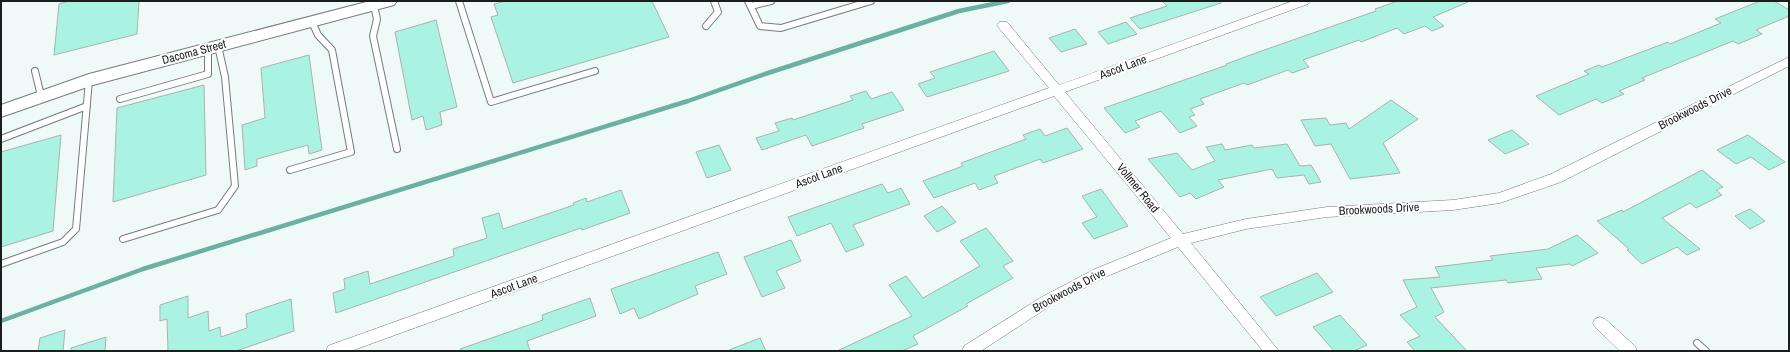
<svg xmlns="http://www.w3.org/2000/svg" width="1790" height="352" font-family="'Archivo Narrow',sans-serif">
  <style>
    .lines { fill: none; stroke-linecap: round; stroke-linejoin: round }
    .stream { stroke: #6ab1a2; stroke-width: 4.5 }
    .building { fill: #aaf2e2; stroke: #aab3b1 }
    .lane-casing { stroke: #747d7b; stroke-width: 8 }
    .street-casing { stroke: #747d7b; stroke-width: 1 }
    .secondary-casing { stroke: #747d7b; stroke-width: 2 }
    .lane { stroke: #fff; stroke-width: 6 }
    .street { fill: #fff; fill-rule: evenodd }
    .secondary { fill: #fff; fill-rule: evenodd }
    .labels { text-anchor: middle; stroke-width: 4; stroke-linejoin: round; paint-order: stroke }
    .street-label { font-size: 12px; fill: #1a1e1d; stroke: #fff }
  </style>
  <rect width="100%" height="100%" fill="#eff9f7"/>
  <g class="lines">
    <path class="stream" d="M1 321 143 269 688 101 765 74 959 11 1008 1"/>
  </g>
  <path class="building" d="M69 1H139L137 34 54 55 59 4Z
    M506 1H652L669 37 513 83 491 17 498 15 494 4Z
    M1162 1H1221V3L1140 29 1130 18 1167 6Z
    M1398 1H1467L1468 2 1433 17 1444 26 1432 31 1425 26 1404 34 1397 28 1361 42 1359 40 1303 60 1309 67 1292 73 1288 70 1247 85 1244 83 1200 99 1204 104 1190 109 1195 115 1189 117 1197 126 1180 133 1161 111 1135 121 1140 127 1125 133 1104 108 1227 65 1226 64 1267 49 1376 11 1375 9Z
    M1760 1H1774L1789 10V16L1756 30 1762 34 1738 44 1733 41 1642 78 1645 80 1619 91 1624 94 1602 103 1596 99 1559 115 1536 96 1589 74 1584 71 1599 65 1602 67 1668 42 1670 44 1721 23 1715 19Z
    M436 20 457 107 440 112 442 125 426 130 423 116 412 120 395 32Z
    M1126 22 1137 34 1108 44 1098 32Z
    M1075 29 1087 44 1061 52 1049 38Z
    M994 51 1009 71 927 97 918 84 935 78 930 72Z
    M309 55 322 150 309 154 308 145 257 159V166L245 170 242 125 265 118 261 68Z
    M204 85 206 175 113 202 117 108Z
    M866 91 871 99 892 92 904 110 862 124 864 128 812 146 806 135 762 150 756 138 779 131 775 123 792 118 793 120 853 100 850 96Z
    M1391 100 1418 119 1383 143 1400 173 1350 179 1331 144 1315 146 1301 120 1326 118 1330 125 1346 123 1349 129Z
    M1067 128 1083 149 1043 163 1040 159 994 176 998 183 979 190 975 183 934 198 923 181 963 166 961 163 1026 139 1023 135 1040 129 1045 136Z
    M1512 130 1529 144 1505 154 1488 140Z
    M61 135 53 231 1 247V152Z
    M1748 135 1785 162 1769 170 1751 157 1736 164 1717 150Z
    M1222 144 1225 150 1252 145 1254 148 1287 144 1300 166 1311 165 1321 182 1309 184 1304 175 1277 178 1272 169 1218 180 1224 187 1196 199 1190 193 1180 197 1148 159 1177 153 1192 170 1215 161 1206 147Z
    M719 145 731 170 707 178 696 152Z
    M1702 170 1723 187 1716 190 1722 195 1696 208 1690 203 1662 218 1700 249 1687 255 1677 247 1642 264 1627 250 1629 249 1597 221 1622 210 1623 212Z
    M882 184 888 193 901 188 910 204 853 225 864 245 846 252 831 223 797 236 788 217Z
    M1101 189 1128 226 1094 239 1082 223 1097 217 1082 196Z
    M621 190 630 213 582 230 581 228 336 313 333 293 345 289 344 279 368 271 370 284 454 256 453 249 487 238 482 218 499 213 503 229 574 205 573 203 586 198 587 202Z
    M942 206 956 222 937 232 924 216Z
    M1750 209 1765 221 1750 229 1735 216Z
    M986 228 1013 261 1003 266 1013 278 966 304 968 306 913 336 918 344 902 351H837L912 316 889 285 906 276 923 298 980 266 960 241Z
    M1577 235 1598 253 1572 266 1570 264 1536 268 1542 279 1508 283 1506 280 1431 288 1444 312 1435 317 1467 351H1415L1407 342 1420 336 1400 315 1417 307 1403 280 1440 277 1435 267 1493 260 1490 256 1548 249Z
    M791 240 801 261 776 271 785 288 762 297 744 257Z
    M718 252 727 274 695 286 698 294 639 319 634 308 620 314 611 289Z
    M1317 273 1333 292 1276 316 1260 297Z
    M188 296V318L208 311 209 331 220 327 221 337 247 328 246 314 291 299 294 331 236 351H168L167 319 160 321V305Z
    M590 298 596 316 527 341 530 351H461L460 349 543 320 542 315Z
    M1340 315 1367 345 1354 351H1334L1313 327Z
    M65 330 63 351H38L40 338Z
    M106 337 105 351H71V348Z
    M760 338 766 351H729V350Z"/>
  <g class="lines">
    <g class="lane-casing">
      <path id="lane" d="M459 1 491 102 595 71
        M748 1 760 26 781 28 871 1
        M374 6 377 19 373 36 397 149
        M751 6 771 1
        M706 26 718 12 714 1
        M35 71 41 96
        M120 99 208 74V49
        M1 139 87 106
        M290 170 351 152 332 50 318 35 312 22
        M123 239 218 210 235 186 225 77 218 46
        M1 264 63 242 76 229 89 80
        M1697 343 1706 351"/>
    </g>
    <g class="street-casing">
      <path id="street" d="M1293 1H1310L1308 4 1065 92 1183 234 1246 219 1327 207 1453 200 1499 193 1551 174 1789 57V66L1561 182 1500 203 1453 210 1327 217 1246 229 1191 243 1279 351H1263L1178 247 1105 277 1050 306 981 351H962L964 346 1040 298 1095 269 1171 238 1054 96 351 351H326L328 346 333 344 1049 88 999 28 997 25 999 22H1007L1059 85Z
        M1600 317 1605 319 1635 346 1637 351H1620L1595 327 1593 323 1595 319Z"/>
    </g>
    <g class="secondary-casing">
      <path id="secondary" d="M370 1H397L394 5 93 85 1 117V105L89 74Z"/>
    </g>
    <use href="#lane" class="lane"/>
    <use href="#street" class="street"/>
    <use href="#secondary" class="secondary"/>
  </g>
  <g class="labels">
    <g class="street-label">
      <text transform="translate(194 52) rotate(-15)" y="4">Dacoma Street</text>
      <text transform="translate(1123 67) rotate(-20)" y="4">Ascot Lane</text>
      <text transform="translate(1695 108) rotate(-27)" y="4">Brookwoods Drive</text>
      <text transform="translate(819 176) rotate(-20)" y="4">Ascot Lane</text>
      <text transform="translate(1138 188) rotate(51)" y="4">Vollmer Road</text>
      <text transform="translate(1379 209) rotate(-3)" y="4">Brookwoods Drive</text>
      <text transform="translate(514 286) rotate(-20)" y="4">Ascot Lane</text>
      <text transform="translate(1069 290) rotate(-28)" y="4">Brookwoods Drive</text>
    </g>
  </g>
  <rect width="1790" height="352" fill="none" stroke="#1a1e1d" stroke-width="4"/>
</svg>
